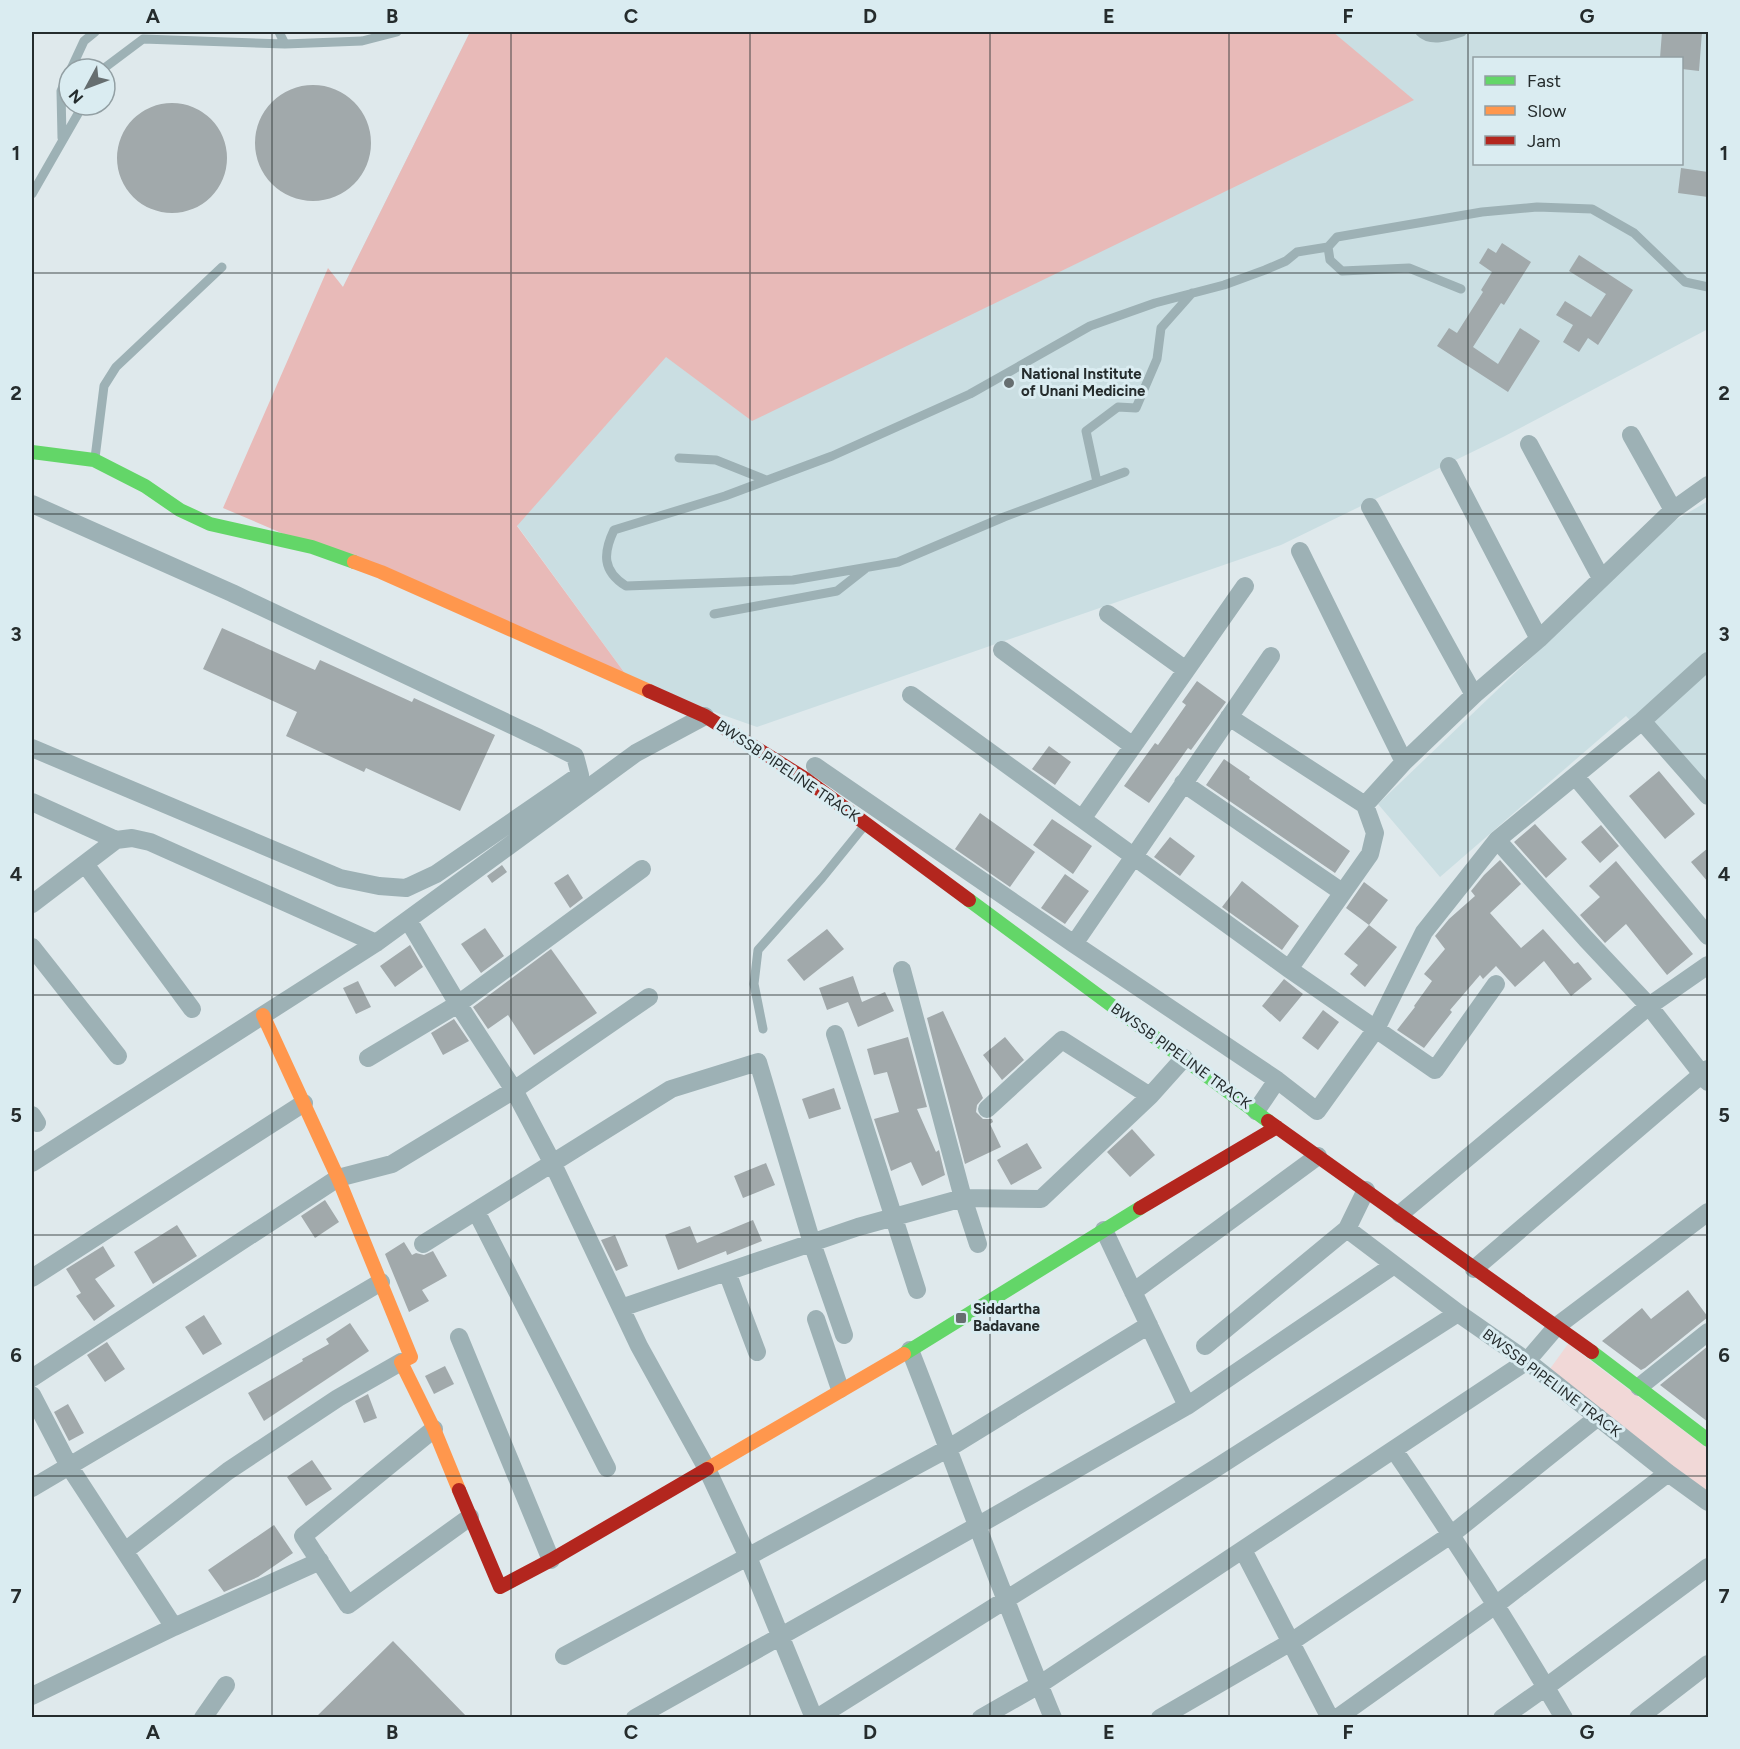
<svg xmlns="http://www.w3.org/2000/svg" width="1740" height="1749" font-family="Figtree,sans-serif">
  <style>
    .built { fill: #cadee2; fill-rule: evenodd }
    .green { fill: #f1d8d7 }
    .forest { fill: #e8bab8 }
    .building { fill: #a1a9ab }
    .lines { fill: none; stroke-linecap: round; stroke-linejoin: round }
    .lane { stroke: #9db1b5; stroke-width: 9 }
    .street { stroke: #9db1b5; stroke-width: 18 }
    .fast { stroke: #63d668; stroke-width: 14 }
    .slow { stroke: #ff974d; stroke-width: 14 }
    .jam { stroke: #b3261e; stroke-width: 14 }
    .grid { fill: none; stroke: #252c2d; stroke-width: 1.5; stroke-opacity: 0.55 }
    .poi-dot { fill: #666e70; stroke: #daecf1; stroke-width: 2 }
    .labels { text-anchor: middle; stroke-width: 6; stroke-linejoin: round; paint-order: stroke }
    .poi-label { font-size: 15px; font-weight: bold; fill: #252c2d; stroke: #daecf1; text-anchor: start }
    .street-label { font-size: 15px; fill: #252c2d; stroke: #daecf1 }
    .neatline { fill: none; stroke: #252c2d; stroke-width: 2 }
    .grid-label { font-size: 20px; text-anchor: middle; font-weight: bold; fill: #252c2d }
  </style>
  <rect width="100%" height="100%" fill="#dfe9ec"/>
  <path class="built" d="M470 32H1708V329L1503 437 1281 545 757 727 632 683 343 287ZM1474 58H1682V164H1474Z
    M1708 501V804L1626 716 1440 877 1378 804 1674 521Z"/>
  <path class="green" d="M1568 1344 1708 1449V1493L1547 1373Z"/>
  <path class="forest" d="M470 32H1333L1414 100 752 421 666 357 517 526 632 683 223 508 328 268 343 287Z"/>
  <path class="building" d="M1662 32H1702L1699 71 1682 69V58H1660Z
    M255 143a58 58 0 1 1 116 0a58 58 0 1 1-116 0Z
    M117 158a55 55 0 1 1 110 0a55 55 0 1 1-110 0Z
    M1681 168 1708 172V197L1678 193Z
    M1502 243 1531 262 1504 305 1501 303 1473 347 1498 364 1520 328 1540 341 1508 392 1437 346 1449 328 1457 333 1483 292 1481 290 1492 272 1479 263 1488 248 1496 253Z
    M1579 255 1633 290 1598 345 1588 338 1579 352 1563 342 1573 325 1556 315 1565 301 1591 317 1606 294 1569 271Z
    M222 628 315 670 320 660 412 702 414 698 495 735 460 811 366 768 364 772 286 736 297 712 203 669Z
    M1197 681 1226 702 1191 750 1188 748 1149 803 1124 786 1155 743 1158 745 1186 705 1182 702Z
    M1049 746 1071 762 1055 785 1032 769Z
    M1224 759 1250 777 1249 779 1350 851 1335 873 1206 785Z
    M1659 771 1695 814 1665 839 1629 796Z
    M980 813 1035 852 1010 887 955 849Z
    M1052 819 1092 846 1073 874 1033 845Z
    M1535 824 1567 859 1546 878 1514 842Z
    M1601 825 1619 846 1600 863 1581 842Z
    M1170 837 1195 856 1180 876 1154 857Z
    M1708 848V882L1691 862Z
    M1500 860 1521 884 1490 913 1521 948 1543 929 1574 964 1578 962 1592 979 1571 996 1544 961 1515 987 1496 966 1483 979 1480 975 1450 1010 1452 1012 1424 1048 1397 1030 1415 1007 1414 1006 1432 981 1424 974 1445 949 1435 936 1449 919 1475 896 1471 891 1484 875Z
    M1616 861 1693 954 1667 975 1626 924 1605 943 1580 915 1600 897 1589 886Z
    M502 865 507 872 492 883 487 876Z
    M568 874 583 898 570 908 554 883Z
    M1065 874 1089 891 1065 924 1041 908Z
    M1242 881 1299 926 1282 950 1222 907Z
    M1364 882 1388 900 1369 925 1346 908Z
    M1369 925 1397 947 1365 987 1350 974 1358 965 1344 954Z
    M485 928 504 956 481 973 461 944Z
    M827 929 844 949 804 981 787 960Z
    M410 945 423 967 395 987 380 966Z
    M551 949 597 1013 534 1055 508 1015 488 1029 473 1007Z
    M853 976 862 1002 885 992 894 1011 858 1027 848 1002 827 1010 819 988Z
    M1284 979 1303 994 1280 1022 1262 1006Z
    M358 981 371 1007 356 1014 343 988Z
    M1323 1010 1339 1022 1318 1050 1302 1038Z
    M943 1011 983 1098 977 1105 976 1112 983 1119H992L993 1122 990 1124 1001 1147 965 1164 927 1018Z
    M454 1019 469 1041 443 1055 431 1033Z
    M908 1037 927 1107 917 1109 936 1152 939 1150 945 1175 922 1186 911 1162 891 1171 874 1119 899 1112 887 1072 874 1075 867 1049Z
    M1005 1037 1024 1060 1002 1080 983 1055Z
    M834 1088 841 1109 809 1119 802 1099Z
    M1132 1129 1155 1155 1130 1177 1107 1152Z
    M1027 1143 1042 1168 1011 1185 997 1160Z
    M766 1163 775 1185 743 1198 734 1176Z
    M325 1200 339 1222 315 1238 301 1216Z
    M753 1220 762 1241 727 1255 726 1251 678 1270 665 1235 690 1226 697 1243Z
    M177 1225 197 1256 153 1284 134 1252Z
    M615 1235 628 1266 616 1271 601 1240Z
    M404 1242 412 1255 416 1253 424 1255 433 1251 447 1276 422 1290 429 1301 409 1312 385 1254Z
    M103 1246 115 1266 95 1279 115 1306 94 1321 76 1296 81 1293 66 1269Z
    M1688 1290 1708 1317 1645 1368 1641 1370 1602 1341 1642 1308 1651 1319Z
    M204 1315 222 1344 203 1355 185 1327Z
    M350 1323 369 1351 264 1421 248 1393 303 1361 302 1359 329 1344 326 1339Z
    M107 1342 125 1369 105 1382 87 1355Z
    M1708 1346V1422L1660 1385Z
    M445 1366 454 1384 434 1394 425 1376Z
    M368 1394 377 1418 364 1423 355 1401Z
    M68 1404 84 1433 69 1441 54 1412Z
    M312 1460 332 1489 306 1506 287 1477Z
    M274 1525 293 1553 258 1577 224 1592 208 1570Z
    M393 1641 468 1718H315Z"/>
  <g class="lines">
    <path class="lane" d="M279 32 285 44
      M1420 32C1431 43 1450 36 1462 32
      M71 69 84 41 95 32
      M103 69 143 39 285 44 362 41 397 32
      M62 138 61 91 69 73
      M32 194 83 105
      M1461 289 1409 268 1342 271 1330 260 1328 247 1337 237 1482 212 1537 207 1592 209 1634 233 1685 282 1708 287
      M95 458 104 386 116 367 222 267
      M679 458 716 460 766 480
      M1125 472 1004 517 898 562 793 580 626 586C602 571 603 553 614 530L725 496 832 456 970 394 1090 326 1155 303 1224 285 1265 270 1286 261 1297 252 1328 247
      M1097 482 1086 431 1118 407 1136 408 1157 359 1161 328 1192 293
      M714 614 837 591 865 569
      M763 1029 754 984 758 950 822 878 865 825"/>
    <path class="street" d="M1631 435 1673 510
      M1529 444 1601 578
      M1449 466 1539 639
      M32 504 232 593 539 738 575 756 580 775 436 874 406 888 379 886 340 878 32 748
      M1370 507 1474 695
      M1300 551 1404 762
      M1108 614 1186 670
      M1002 650 1133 746
      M911 695 1289 969 1435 1070 1496 984
      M1229 717 1365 805
      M1642 721 1708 796
      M815 766 1074 944 1277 1080 1317 1111 1376 1029 1424 932 1497 840 1642 721 1708 661
      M1575 776 1708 936
      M1183 783 1342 892
      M32 802 116 840 132 838 150 842 376 943
      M1082 819 1245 586
      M1497 840 1586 939 1649 1006 1708 1082
      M85 864 192 1009
      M32 904 116 840
      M408 920 458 1004 514 1090 552 1162 639 1346 707 1469 748 1557 814 1718
      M1074 944 1271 656
      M32 947 118 1056
      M1289 969 1370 854 1375 833 1365 805 1404 762 1474 695 1539 639 1673 510 1708 485
      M902 970 963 1198 978 1244
      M835 1034 917 1290
      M368 1058 458 1004 642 869
      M987 1109 1062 1040 1150 1096
      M1256 1111 1277 1080
      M32 1115 37 1123
      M32 1163 376 943 636 753 705 716
      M476 1211 607 1468
      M1400 1214 1649 1006 1708 965
      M1347 1229 1458 1313 1527 1361 1668 1473 1708 1502
      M1104 1230 1187 1406
      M423 1244 671 1089 758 1062 812 1243 844 1335
      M1474 1269 1708 1069
      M727 1272 757 1352
      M32 1278 304 1103
      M1133 1292 1318 1156
      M621 1308 858 1227 963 1198 1041 1199 1150 1096 1184 1058
      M816 1319 840 1389
      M459 1337 551 1560
      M1205 1346 1347 1229 1366 1190
      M910 1350C958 1472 1002 1596 1053 1718
      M32 1378 338 1178 392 1164 514 1090 649 997
      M1639 1387 1708 1332
      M32 1395 69 1466 174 1627 32 1696
      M434 1429 303 1536 348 1605 470 1517
      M1394 1450C1454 1537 1510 1626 1564 1718
      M32 1488 381 1282
      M1243 1550 1330 1718
      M125 1551 228 1471 338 1398 401 1362
      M174 1627 320 1561
      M564 1656 949 1448 1149 1325
      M203 1718 226 1685
      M635 1718 977 1526 1187 1406 1394 1265
      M817 1718 1216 1468 1458 1313
      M981 1718 1039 1685 1527 1361 1557 1326 1708 1212
      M1160 1718 1291 1642 1452 1534 1598 1417
      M1337 1718 1497 1604 1668 1473
      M1502 1718 1546 1687 1708 1567
      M1638 1718 1708 1664"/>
    <path class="fast" d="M32 452 94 460 145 486 180 510 210 524 312 547 354 562
      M969 900 1268 1121
      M1592 1352 1708 1440
      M904 1354 1140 1208"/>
    <path class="slow" d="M354 562 381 572 649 691
      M263 1015 338 1178 411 1357 401 1362 434 1429 459 1490
      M707 1469 904 1354"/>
    <path class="jam" d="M649 691 705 716 804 778 969 900
      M1268 1121 1592 1352
      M1140 1208 1277 1127
      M459 1490 500 1587 551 1560 707 1469"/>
  </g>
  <path class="grid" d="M272 32V1718M511 32V1718M750 32V1718M990 32V1718M1229 32V1718M1468 32V1718M32 273H1708M32 514H1708M32 754H1708M32 995H1708M32 1235H1708M32 1476H1708"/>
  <g class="poi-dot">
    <circle cx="1009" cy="383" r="6"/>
    <rect x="955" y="1312" width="12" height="12" rx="3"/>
  </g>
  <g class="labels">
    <g class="poi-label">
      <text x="1021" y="379">National Institute<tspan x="1021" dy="17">of Unani Medicine</tspan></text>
      <text x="973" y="1314">Siddartha<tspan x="973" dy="17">Badavane</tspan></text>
    </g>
    <g class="street-label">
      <text transform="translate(788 771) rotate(34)" y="5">BWSSB PIPELINE TRACK</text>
      <text transform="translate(1181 1056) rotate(36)" y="5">BWSSB PIPELINE TRACK</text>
      <text transform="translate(1552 1383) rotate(37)" y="5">BWSSB PIPELINE TRACK</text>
    </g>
  </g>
  <rect width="1740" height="1749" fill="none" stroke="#daecf1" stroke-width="66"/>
  <rect x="1473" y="57" width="210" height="108" fill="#daecf1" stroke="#929fa3" stroke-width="1.5"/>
  <rect x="1485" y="76" width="30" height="9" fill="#63d668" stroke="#929fa3" stroke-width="1.5"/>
  <text x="1527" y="87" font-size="18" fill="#252c2d">Fast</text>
  <rect x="1485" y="106" width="30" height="9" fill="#ff974d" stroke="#929fa3" stroke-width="1.5"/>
  <text x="1527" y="117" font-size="18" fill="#252c2d">Slow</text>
  <rect x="1485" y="136" width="30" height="9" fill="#b3261e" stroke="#929fa3" stroke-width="1.5"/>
  <text x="1527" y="147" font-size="18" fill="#252c2d">Jam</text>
  <g transform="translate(87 87) rotate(229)"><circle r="28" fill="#daecf1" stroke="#929fa3" stroke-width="1.5"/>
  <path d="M0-4.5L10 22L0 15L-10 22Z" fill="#666e70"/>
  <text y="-9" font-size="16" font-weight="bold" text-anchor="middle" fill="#252c2d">N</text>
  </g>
  <rect x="33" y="33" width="1674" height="1683" class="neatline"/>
  <g class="grid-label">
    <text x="153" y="23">A</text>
    <text x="392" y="23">B</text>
    <text x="631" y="23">C</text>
    <text x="870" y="23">D</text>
    <text x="1109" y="23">E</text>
    <text x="1348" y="23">F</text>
    <text x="1587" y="23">G</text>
    <text x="16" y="160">1</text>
    <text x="1724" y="160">1</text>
    <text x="16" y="400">2</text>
    <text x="1724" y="400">2</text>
    <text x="16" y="641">3</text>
    <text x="1724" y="641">3</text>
    <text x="16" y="881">4</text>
    <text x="1724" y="881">4</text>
    <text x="16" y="1122">5</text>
    <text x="1724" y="1122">5</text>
    <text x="16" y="1362">6</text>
    <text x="1724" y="1362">6</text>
    <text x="16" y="1603">7</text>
    <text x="1724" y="1603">7</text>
    <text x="153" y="1739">A</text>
    <text x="392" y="1739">B</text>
    <text x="631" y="1739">C</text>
    <text x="870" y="1739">D</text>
    <text x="1109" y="1739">E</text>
    <text x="1348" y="1739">F</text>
    <text x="1587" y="1739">G</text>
  </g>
</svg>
